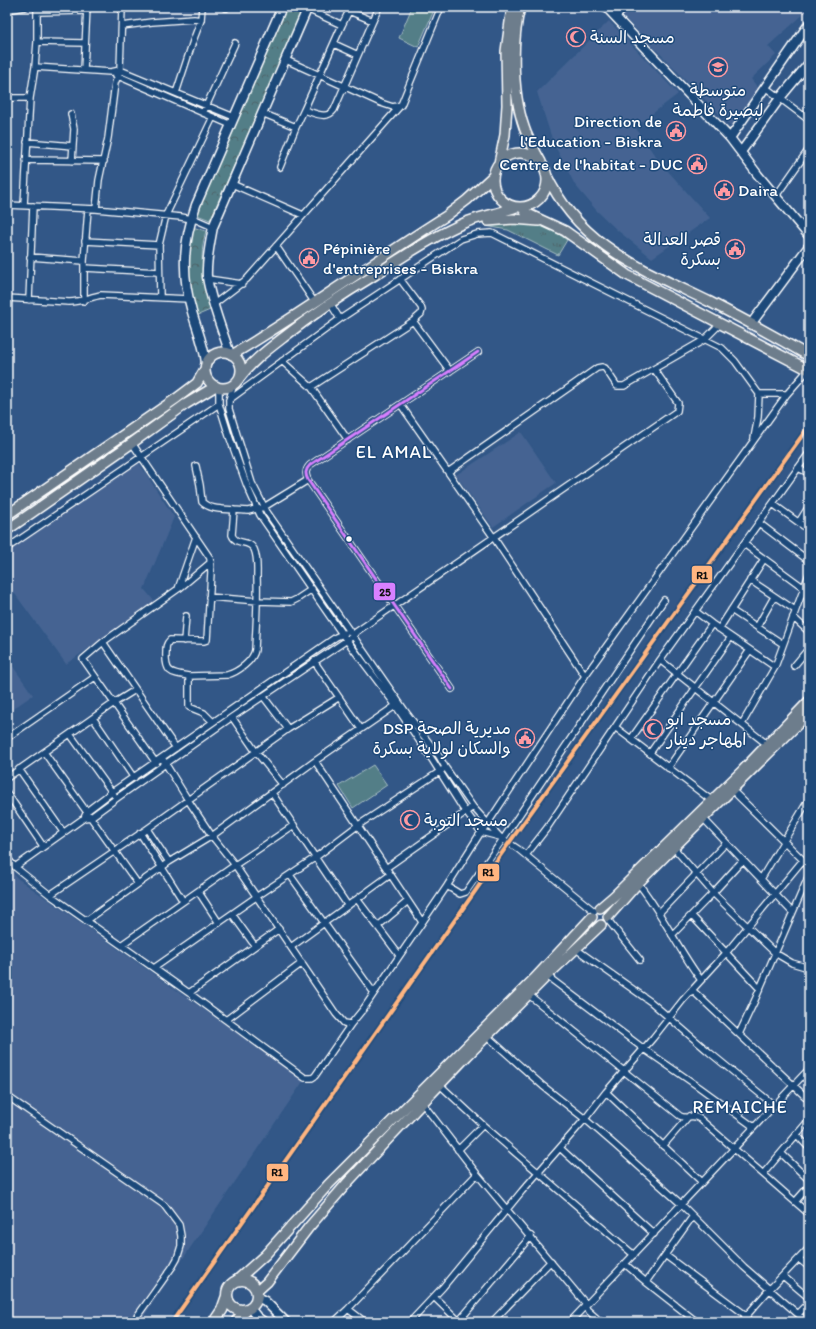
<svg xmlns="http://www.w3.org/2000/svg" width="816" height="1329" font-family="Itim,'Playpen Sans Arabic',sans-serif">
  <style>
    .built { fill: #446492 }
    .grass { fill: url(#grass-tufts); stroke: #a8bec3 }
    .forest { fill: url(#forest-crowns); stroke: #a8bec3 }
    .garden { fill: #527e87; stroke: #a8bec3 }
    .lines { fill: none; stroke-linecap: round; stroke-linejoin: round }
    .primary-tunnel { stroke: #517099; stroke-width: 9; stroke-dasharray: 9 4.5; stroke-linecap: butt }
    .street-casing { stroke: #fff; stroke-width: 8 }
    .secondary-casing { stroke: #fff; stroke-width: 11 }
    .primary-casing { stroke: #fff; stroke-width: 12 }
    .highway-casing { stroke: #fff; stroke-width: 13 }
    .street { stroke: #1f4a7a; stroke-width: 5.5 }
    .secondary { stroke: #1f4a7a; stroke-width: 8 }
    .primary { stroke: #6d7d8c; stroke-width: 9 }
    .highway { stroke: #6d7d8c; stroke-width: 10 }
    .rail-casing { stroke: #fff; stroke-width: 3 }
    .rail { stroke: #1f4a7a; stroke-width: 1.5; stroke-dasharray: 4.5; stroke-linecap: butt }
    .bus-1-casing { stroke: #1f4a7a; stroke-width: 6 }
    .bus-1 { stroke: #d880ff; stroke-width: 3 }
    .rail-1-casing { stroke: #1f4a7a; stroke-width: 7 }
    .rail-1 { stroke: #ffb580; stroke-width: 4 }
    .bus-dot { fill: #fff; stroke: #1f4a7a; stroke-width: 1.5 }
    .labels { text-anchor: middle; stroke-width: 3; stroke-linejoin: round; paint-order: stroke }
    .poi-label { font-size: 17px; fill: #fff; stroke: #1f4a7a; text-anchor: start }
    .neighbourhood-label { font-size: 18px; letter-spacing: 1px; fill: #fff; stroke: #1f4a7a }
    .line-badge { stroke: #1f4a7a; stroke-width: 1.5 }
    .pale-badge-label { font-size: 11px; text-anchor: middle; font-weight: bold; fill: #111 }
  </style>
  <defs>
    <pattern id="grass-tufts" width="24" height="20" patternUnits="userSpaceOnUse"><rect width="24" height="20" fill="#527e87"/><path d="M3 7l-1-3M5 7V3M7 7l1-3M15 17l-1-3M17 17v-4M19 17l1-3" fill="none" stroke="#4f656a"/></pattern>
    <pattern id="forest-crowns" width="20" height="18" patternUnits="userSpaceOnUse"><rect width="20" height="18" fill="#527e87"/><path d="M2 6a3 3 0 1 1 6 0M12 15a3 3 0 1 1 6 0" fill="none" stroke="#4f656a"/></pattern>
  </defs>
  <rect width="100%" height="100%" fill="#325787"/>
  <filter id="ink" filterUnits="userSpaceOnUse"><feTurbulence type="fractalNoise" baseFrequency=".025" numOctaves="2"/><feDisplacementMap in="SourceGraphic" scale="8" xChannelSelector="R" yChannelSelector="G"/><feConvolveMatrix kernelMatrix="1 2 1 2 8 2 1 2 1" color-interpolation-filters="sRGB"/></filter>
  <g filter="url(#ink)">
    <path class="built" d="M614 7H809V13L808 15 805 13 768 46 776 55 751 79 758 88 731 126Z
      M609 21 678 94 635 127 658 160 710 218 652 258 617 230 597 211 575 185 553 142 537 92Z
      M521 432 556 483 493 527 456 475Z
      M139 463 174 517 144 589 155 602 66 664 7 583V552Z
      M7 658 33 695 7 713Z
      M7 865 17 878 304 1080 140 1322H7Z"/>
    <path class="grass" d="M509 221 541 225 556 232 567 240 558 255 508 230 485 226 486 224Z"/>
    <path class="forest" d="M285 7H304L210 220 195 214Z
      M192 227 206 231C198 257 204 283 210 310L196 316 186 268Z"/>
    <path class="garden" d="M412 7H426L434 10 418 47 399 38Z
      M373 765 387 785 353 808 339 786Z"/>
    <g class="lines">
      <path class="primary-tunnel" d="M746 331 786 354
        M782 348 809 362"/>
      <g class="street-casing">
        <path id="street" d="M148 7V8
          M226 7V8
          M307 9 342 25
          M7 10 25 7
          M349 11 373 21
          M37 12 86 11
          M616 17 627 7
          M122 26 152 22 194 19 201 20 202 7
          M37 42 85 43
          M334 44 358 55
          M286 60 381 103 393 107 401 105
          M35 67 111 72 120 70 234 117
          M84 70 87 7
          M116 75 231 125
          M765 87 809 120
          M176 93 193 41 201 20
          M7 98H30
          M304 110 342 25 351 7
          M203 113 235 43
          M262 113 296 127
          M71 114 74 129 72 161
          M27 142 73 146
          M26 160 104 161
          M280 167 296 127 304 110C315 113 327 120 334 110L379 7
          M232 184 303 215
          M776 196 809 149
          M7 205 96 209 181 217 197 220 213 227
          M24 205 30 98 35 67 37 42V7
          M96 209 99 180 108 138 114 91 115 83 120 70 122 7
          M85 241 159 245
          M276 246 315 303
          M30 257 84 261
          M84 268 159 272
          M208 279 242 284
          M160 297 159 245 166 215 213 117
          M7 298 69 302C81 302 90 297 101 295L189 299
          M29 300 33 206
          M84 301V261L88 209
          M330 303 340 319
          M214 304 247 279 401 105 441 7
          M413 321 450 371
          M282 361 311 387 348 440
          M234 384 229 400V409L252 483 267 512 408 715 439 756 445 767 473 807 500 837 518 849 594 911
          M219 387V404L229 436 247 486 260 515 342 634 391 699 433 761 462 807 481 832 500 837
          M311 387 413 321 421 314 422 310 421 307 400 279
          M759 394H787
          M229 400 340 319 461 239 477 234 492 233 722 348 735 361 759 394 758 417 754 438
          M401 405 494 538 585 676
          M132 443 210 558 211 572 207 640 204 641 170 640C166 644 166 647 166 652 165 673 170 673 189 676V707L204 713 213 722
          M798 468 809 473
          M448 472 597 368 602 367 605 368 617 386H624L704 340 721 323
          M773 504 809 530
          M234 510 248 511 264 507 308 480
          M799 522 809 506
          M759 523 809 561
          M744 544 804 588
          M7 548 219 404
          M750 580 795 610
          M180 588 211 562
          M209 597 258 601 291 602 297 599 312 589
          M731 610 783 644
          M695 611 712 624 775 667
          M793 617 809 632
          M757 627 774 597
          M719 629 764 559
          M184 641 186 616
          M103 642 176 748
          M660 660 768 745
          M314 661 361 729
          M794 666 809 648
          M189 676 227 675C238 672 253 661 255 650 256 625 258 601 257 577 257 568 258 558 254 549 249 539 236 546 232 535L234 510C224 509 210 510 202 502L200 485 196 466
          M452 689 308 480C305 474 305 470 310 465L478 352
          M263 696 288 729
          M232 717 256 752 283 785
          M93 718 134 778
          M742 724 775 667 809 574
          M70 734 114 795
          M7 738 95 677
          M631 739 712 624
          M44 752 138 884
          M650 753 731 637
          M162 758 188 800 212 836 235 865 336 1014 344 1023 351 1024 364 1008 447 886 481 832 488 823 585 676 787 394 808 370
          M315 761 422 922
          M156 763 83 659 103 642 178 589 196 537
          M668 768 750 650
          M19 769 63 832
          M7 778 114 703 135 690
          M7 793 43 846
          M272 793 348 906
          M711 800 615 727 660 660 809 453
          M84 818 87 811 112 792 336 637 345 633
          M703 818 792 912
          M147 829 169 862
          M140 833 183 901
          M674 848 713 893 775 953 792 963 809 968
          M526 855 547 828 615 727
          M7 858 15 867 50 895 189 993 305 1078H312L315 1076 351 1024
          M803 860 809 867
          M15 867 84 818 91 817 117 798 232 717 353 636 356 632 677 411 678 403 654 369
          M386 868 473 807
          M290 875 374 993
          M761 879 809 799
          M638 883C662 913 678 949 701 980
          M447 886 460 894 466 892 503 839 664 600
          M198 891 219 923
          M50 895 147 829 288 729 338 698
          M357 899 399 955
          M659 913 726 843
          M232 914 255 946
          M692 916 760 989
          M608 920 640 960
          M86 921 169 862 212 836 315 761 398 704
          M378 926 408 901
          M672 935 713 893 743 860
          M121 945 235 865 294 825
          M291 947 390 875
          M576 949 651 1002 709 1052 775 1106
          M154 968 256 897 316 857 357 826 442 770
          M547 976 644 1049 699 1087 754 1127
          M692 990 809 1100
          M189 993 279 929
          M529 995 680 1116C688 1120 691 1113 700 1119L809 1214
          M226 1020 302 963
          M739 1034 755 1000 809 875
          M487 1036 543 1086 585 1119 615 1145 681 1204 744 1267 807 1322
          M440 1085 483 1125 634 1255
          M606 1092 702 1182
          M7 1096 164 1205 179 1225 181 1236V1246L177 1259 173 1266 133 1322
          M423 1104 477 1174 586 1304
          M796 1134 809 1148
          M663 1146 689 1116
          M560 1148 654 1234
          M458 1150 483 1125
          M781 1153 809 1180
          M763 1174 809 1120
          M795 1202 809 1186
          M665 1255 693 1216
          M799 1259 809 1267
          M625 1264 646 1282 697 1322
          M783 1276 809 1298
          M646 1282 665 1255 747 1316
          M434 1297 460 1322
          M584 1307 601 1322
          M798 1314 809 1303
          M459 1321 531 1236
          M334 1322 348 1309
          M365 1322 348 1309 477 1174
          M410 1322 443 1287 522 1191 585 1119 606 1092 653 1038 683 1000 726 953 803 860 732 790
          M492 1322 551 1261
          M570 1322 809 1069
          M741 1322 769 1290 809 1248"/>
      </g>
      <g class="secondary-casing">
        <path id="secondary" d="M606 7 730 138 758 175 809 236
          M730 138 809 24
          M741 152 780 98 809 63
          M751 324 809 246
          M230 354C222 329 211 303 207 277 206 261 210 243 213 227L308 7
          M206 363C204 345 197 329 192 312 181 273 183 243 196 205L282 7
          M257 1297 265 1301 286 1322
          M250 1308 257 1317 264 1322"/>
      </g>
      <g class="primary-casing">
        <path id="primary" d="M520 7C511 44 512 99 527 135 531 144 536 153 541 162
          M493 180a27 27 0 1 1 54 0a27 27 0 1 1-54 0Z
          M499 163 505 135 507 105 506 51 512 7
          M546 174C579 246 643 269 710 302 743 319 776 337 809 356
          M522 207 526 213 565 231 627 275 809 370
          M488 221 513 219 539 221
          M205 370a18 18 0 1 1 36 0a18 18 0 1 1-36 0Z
          M232 355C305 312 374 261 446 216L467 200 493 176
          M238 380C251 362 267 350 284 337 313 314 343 294 375 275 403 256 432 237 464 223 480 216 499 214 516 207
          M7 515 177 398 197 383 205 369
          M7 530 132 443 186 404 216 386
          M600 908 614 896 742 771 809 701
          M608 917 638 883 809 713
          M236 1281 265 1255 328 1185 534 979 592 917
          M257 1291 267 1282 309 1227 348 1182 390 1137 467 1056 547 976 601 925"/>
      </g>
      <g class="highway-casing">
        <path id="highway" d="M227 1295a15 15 0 1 1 30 0a15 15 0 1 1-30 0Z
          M214 1322 222 1310 227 1296
          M236 1322 246 1310"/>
      </g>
      <use href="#street" class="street"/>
      <use href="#secondary" class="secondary"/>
      <use href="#primary" class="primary"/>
      <use href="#highway" class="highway"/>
      <g class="rail-casing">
        <path id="rail" d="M172 1322 509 843 809 426"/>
      </g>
      <use href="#rail" class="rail"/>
      <g class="bus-1-casing">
        <path id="bus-1" d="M452 689 308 480C305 474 305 470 310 465L478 352"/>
      </g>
      <use href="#bus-1" class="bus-1"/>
      <g class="rail-1-casing">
        <path id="rail-1" d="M172 1322 509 843 809 426"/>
      </g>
      <use href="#rail-1" class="rail-1"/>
    </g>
  </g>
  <defs>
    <g id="mosque-ring" transform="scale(1)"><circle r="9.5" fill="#1f4a7a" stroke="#ff9aa2" stroke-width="1.5"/><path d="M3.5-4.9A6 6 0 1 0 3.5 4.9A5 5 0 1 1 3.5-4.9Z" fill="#ff9aa2"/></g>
    <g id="school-ring" transform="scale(1)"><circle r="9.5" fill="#1f4a7a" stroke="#ff9aa2" stroke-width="1.5"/><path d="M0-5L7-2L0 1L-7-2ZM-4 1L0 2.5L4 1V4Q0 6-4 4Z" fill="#ff9aa2"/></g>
    <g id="civic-ring" transform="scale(1)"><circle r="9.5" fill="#1f4a7a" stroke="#ff9aa2" stroke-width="1.5"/><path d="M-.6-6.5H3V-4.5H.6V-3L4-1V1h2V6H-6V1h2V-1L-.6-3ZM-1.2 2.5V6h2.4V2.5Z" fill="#ff9aa2"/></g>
  </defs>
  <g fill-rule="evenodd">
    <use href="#mosque-ring" x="576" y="37"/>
    <use href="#school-ring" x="718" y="67"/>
    <use href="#civic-ring" x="676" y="131"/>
    <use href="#civic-ring" x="697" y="164"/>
    <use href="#civic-ring" x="724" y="190"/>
    <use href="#civic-ring" x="735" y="249"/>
    <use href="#civic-ring" x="309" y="258"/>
    <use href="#mosque-ring" x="653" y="729"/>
    <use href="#civic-ring" x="525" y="738"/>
    <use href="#mosque-ring" x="410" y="820"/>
  </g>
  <circle class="bus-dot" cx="349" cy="539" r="3.5"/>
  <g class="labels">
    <g class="poi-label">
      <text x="590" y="43">مسجد السنة</text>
      <text x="718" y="96" text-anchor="middle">متوسطة<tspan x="718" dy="20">لبصيرة فاطمة</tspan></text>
      <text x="662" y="127" text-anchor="end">Direction de<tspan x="662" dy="20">l'Education - Biskra</tspan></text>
      <text x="683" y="170" text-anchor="end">Centre de l'habitat - DUC</text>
      <text x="738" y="196">Daira</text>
      <text x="721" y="245" text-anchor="end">قصر العدالة<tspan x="721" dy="20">بسكرة</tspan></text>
      <text x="323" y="254">Pépinière<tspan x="323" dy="20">d'entreprises - Biskra</tspan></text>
      <text x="667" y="725">مسجد ابو<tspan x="667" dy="20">المهاجر دينار</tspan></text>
      <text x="511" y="734" text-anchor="end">DSP مديرية الصحة<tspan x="511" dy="20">والسكان لولاية بسكرة</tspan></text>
      <text x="424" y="826">مسجد التوبة</text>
    </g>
    <g class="neighbourhood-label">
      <text x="394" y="458">EL AMAL</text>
      <text x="740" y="1113">REMAICHE</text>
    </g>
  </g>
  <g class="line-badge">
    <rect x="691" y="565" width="22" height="19" rx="4" fill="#ffb580"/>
    <rect x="373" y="582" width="23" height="19" rx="4" fill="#d880ff"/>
    <rect x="477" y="863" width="23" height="19" rx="4" fill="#ffb580"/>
    <rect x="266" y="1163" width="23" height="19" rx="4" fill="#ffb580"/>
  </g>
  <g class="pale-badge-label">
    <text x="702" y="579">R1</text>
    <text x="385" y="596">25</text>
    <text x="488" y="876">R1</text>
    <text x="277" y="1176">R1</text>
  </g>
  <rect width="816" height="1329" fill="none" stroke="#1f4a7a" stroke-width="24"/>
  <rect x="12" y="12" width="792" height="1305" fill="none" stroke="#fff" stroke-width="1.5" filter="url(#ink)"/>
</svg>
